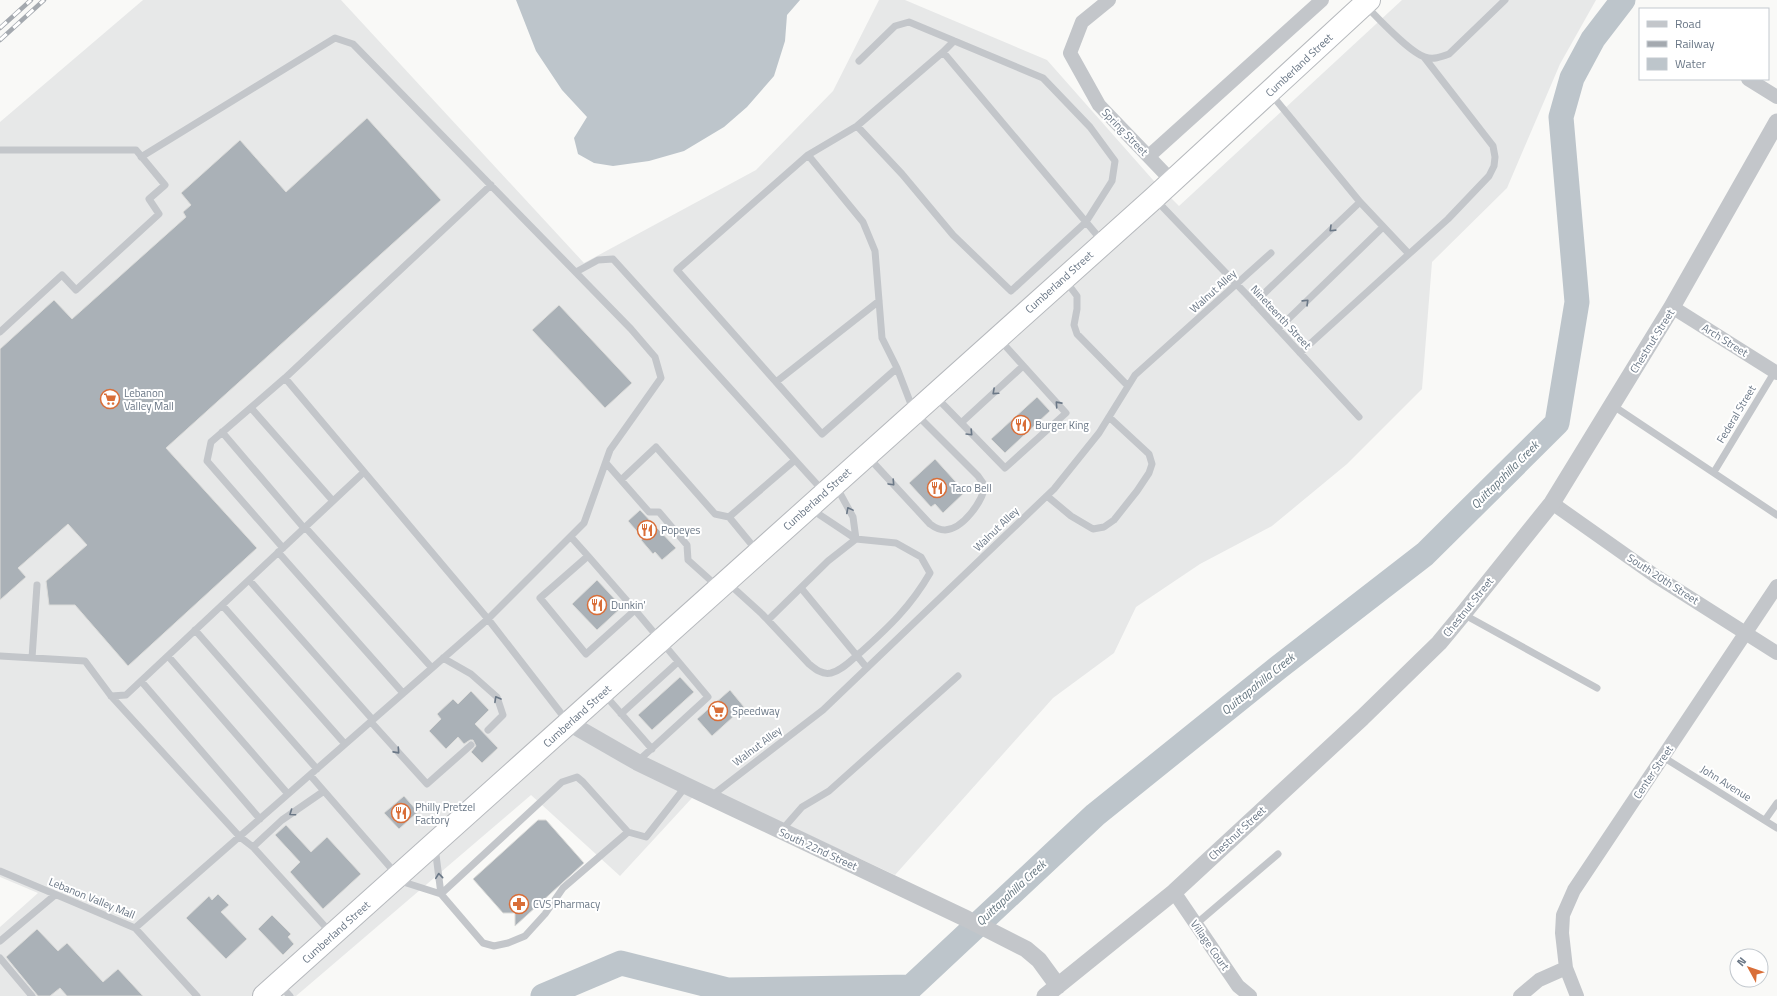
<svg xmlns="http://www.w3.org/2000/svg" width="1777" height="996" font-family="'Titillium Web',sans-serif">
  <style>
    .built { fill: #e7e8e8 }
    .water { fill: #bdc5cb }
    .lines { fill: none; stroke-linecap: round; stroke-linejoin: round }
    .river { stroke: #bdc5cb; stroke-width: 25 }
    .building { fill: #aab1b7; stroke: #dbdbd9 }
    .trunk-casing { stroke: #b6b9bd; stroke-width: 24 }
    .service { stroke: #c3c6ca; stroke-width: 7 }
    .minor { stroke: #c3c6ca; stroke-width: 14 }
    .tertiary { stroke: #c3c6ca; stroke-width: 17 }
    .trunk { stroke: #fff; stroke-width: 22 }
    .rail-casing { stroke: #a4a9af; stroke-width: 4.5 }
    .rail { stroke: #fff; stroke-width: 3; stroke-dasharray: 9; stroke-linecap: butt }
    .oneway { stroke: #6a7786 }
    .labels { text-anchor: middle; stroke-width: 4; stroke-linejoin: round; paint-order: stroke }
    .street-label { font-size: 11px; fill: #6a7786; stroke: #fff }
    .poi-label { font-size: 11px; fill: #6a7786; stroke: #fff; text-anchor: start }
    .water-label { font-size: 12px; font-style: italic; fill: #667781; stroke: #fff }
  </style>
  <rect width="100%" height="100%" fill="#f9f9f7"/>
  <path class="built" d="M143 0H341L584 263 756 170 833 91 879 0H905L1047 60 1153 180 1179 206 1402 0H1596L1560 64 1507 188 1432 262 1422 389 1347 464 1272 526 1200 564 1136 607 1114 653 1053 698 895 875 703 786 620 876 531 795 296 996H0V927L38 893 0 877V122Z"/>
  <path class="water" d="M516 0H800L787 15 785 41 774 76 747 107 724 127 684 151 649 161 613 166 594 163 578 154 574 138 587 117 562 90 536 51Z"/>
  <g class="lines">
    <path class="river" d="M543 996 621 963 728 990 911 987 1095 815 1279 667 1425 554 1557 423 1577 302 1561 117 1572 78 1593 39 1623 0"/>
  </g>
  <path class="building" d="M367 118 441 200 166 448 257 548 128 666 75 605H49L46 581 87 545 68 524 18 568 26 577 0 600V349L54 300 72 319 186 217 183 212 191 205 181 193 240 140 286 192Z
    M559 305 632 383 605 408 532 330Z
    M1037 397 1050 411 1005 453 991 439Z
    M935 459 965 492 943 513 935 504 931 507 909 483Z
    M640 510 676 548 662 560 655 552 653 554 641 540 643 538 628 521Z
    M597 580 622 607 597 630 572 604Z
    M680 677 694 692 652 730 638 715Z
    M730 690 744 707 712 736 697 719Z
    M471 691 489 710 475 724 498 748 482 763 471 752 476 746 473 740H470L464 744 458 737 446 749 429 731 441 719 437 714 453 699 458 704Z
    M404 796 418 812 399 829 384 813Z
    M538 820H546L584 863 515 926V913H503L473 879Z
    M286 825 311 852 327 837 361 874 323 909 290 872 300 862 275 835Z
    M218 894 229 905 221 912 247 939 226 959 186 918 209 896 212 900Z
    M272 915 291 934 288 937 294 944 283 955 258 929Z
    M37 929 58 951 67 943 103 982 118 969 143 996H67L60 988 50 996H38L6 957Z"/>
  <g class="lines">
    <g class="trunk-casing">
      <path id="trunk" d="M264 996 1154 198 1369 0"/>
    </g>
    <path class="service" d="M1366 6C1379 19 1409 52 1425 57 1433 60 1441 57 1449 54L1505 0
      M943 52 954 41
      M1271 94 1360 202 1409 254 1300 353
      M857 126 902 174 953 235 1011 291 1086 222 1112 181 1115 161 1090 127 1043 78 909 22 895 26 859 61
      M0 150H136L165 185 149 199 159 214 76 290 62 275 0 332
      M808 155 863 222 875 251 882 338 897 368
      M1155 199 1247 295 1359 417
      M1409 254 1448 219 1489 176 1494 166 1495 157 1493 146 1424 57
      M576 272 598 260 613 259 795 460
      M1065 280 1077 296V309L1074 325 1077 334 1128 386
      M1254 303 1360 202
      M1278 329 1383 227
      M285 378 488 619 567 721
      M776 382 879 301
      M935 396 1005 468 1066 413 1000 340
      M1612 405 1777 515
      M251 408 333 501
      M961 423 1023 366
      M222 432 304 528
      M869 458 930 524C934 527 939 530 945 530 963 529 982 502 985 486L978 476 914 412 897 368 822 434 677 270 808 155 857 126 943 52 1102 241
      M606 463 649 512H659L687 545 688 560 718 587
      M1714 472 1775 371
      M621 480 656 447 715 514 729 517
      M836 486 853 517 856 539
      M1047 496 1071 516 1093 529 1104 527 1114 520 1137 491 1149 473 1152 464 1149 454 1109 417
      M305 527 432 668
      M571 537 588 556 540 598 586 654 635 610 708 697 638 761
      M283 548 207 461 211 442 285 378 491 185
      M757 551 729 517 795 460 824 492
      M278 552 403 693
      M588 556 635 610
      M249 580 373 720
      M728 583 762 614 809 664C815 669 822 675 831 673 843 670 852 659 861 652 889 627 911 606 930 573L921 557 896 543 856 539 811 509
      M801 588 867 668
      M222 605 345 744
      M1463 614 1597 688
      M768 620 828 561 856 539
      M195 630 317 769
      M0 656 85 661 111 696 240 837 253 847 331 933
      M168 656 288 794
      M32 658 37 585
      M443 658 471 674 497 697 503 715 488 730
      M141 681 260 819
      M604 694 652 749
      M111 696 126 695 364 472
      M621 714 678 662
      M371 722 427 784 471 745
      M1663 757 1777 828
      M310 775 397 875
      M710 797 823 710 1054 489 1099 433 1135 375 1271 253
      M1765 820 1777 803
      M781 831 802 807 829 791 958 676
      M628 832 583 782 577 777 562 782 441 894 483 943 494 946 508 943 525 936 545 914 563 888 628 832 646 837 686 786
      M253 847 282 820 324 791
      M0 871 135 928 197 996
      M397 880 441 894 435 847
      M1196 924 1278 854
      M135 928 488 619 584 523 610 450 661 378 655 357 631 329 353 44 335 38 141 157
      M0 941 55 895
      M0 958 32 996
      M280 985 290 996"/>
    <path class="minor" d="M1109 0 1082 22 1070 53 1099 105 1172 181
      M1748 79 1777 97
      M1149 156 1322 0
      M1672 307 1777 373
      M1552 503 1654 575 1777 653
      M1174 892 1238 986 1250 996
      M1520 996 1539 980 1566 968
      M1577 996 1566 968 1562 933 1563 915 1574 890 1777 586"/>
    <path class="tertiary" d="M569 723 637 762 691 788 967 919 1026 949 1039 960 1058 986
      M1045 996 1174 892 1362 718 1439 643 1463 614 1552 503 1672 307 1777 122"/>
    <use href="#trunk" class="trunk"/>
    <g class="rail-casing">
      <path id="rail" d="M0 28 31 0
        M0 40 44 0"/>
    </g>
    <use href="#rail" class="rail"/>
  </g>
  <defs><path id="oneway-chevron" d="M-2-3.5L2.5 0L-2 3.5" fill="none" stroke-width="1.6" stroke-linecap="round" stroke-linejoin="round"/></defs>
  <g class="oneway">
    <use href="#oneway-chevron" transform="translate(1332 229) rotate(136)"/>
    <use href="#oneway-chevron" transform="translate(1306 302) rotate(-44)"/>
    <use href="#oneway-chevron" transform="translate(995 392) rotate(138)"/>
    <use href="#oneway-chevron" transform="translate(1058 404) rotate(-132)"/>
    <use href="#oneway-chevron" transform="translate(970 433) rotate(46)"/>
    <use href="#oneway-chevron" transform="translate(892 483) rotate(47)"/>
    <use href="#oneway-chevron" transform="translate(849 510) rotate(-118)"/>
    <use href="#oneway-chevron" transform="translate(497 699) rotate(-119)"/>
    <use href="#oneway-chevron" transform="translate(397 751) rotate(48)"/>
    <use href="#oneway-chevron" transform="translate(292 813) rotate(145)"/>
    <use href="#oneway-chevron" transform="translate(439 876) rotate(-96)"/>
  </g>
  <defs>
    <g id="supermarket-ring" transform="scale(1)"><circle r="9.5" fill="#fff" stroke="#d96e38" stroke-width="1.5"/><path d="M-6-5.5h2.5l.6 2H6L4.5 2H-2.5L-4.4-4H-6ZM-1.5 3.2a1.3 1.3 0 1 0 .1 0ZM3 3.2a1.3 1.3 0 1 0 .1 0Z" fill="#d96e38"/></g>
    <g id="restaurant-ring" transform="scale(1)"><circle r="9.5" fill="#fff" stroke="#d96e38" stroke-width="1.5"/><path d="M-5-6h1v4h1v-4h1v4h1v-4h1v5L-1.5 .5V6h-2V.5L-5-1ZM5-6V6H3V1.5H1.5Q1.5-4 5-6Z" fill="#d96e38"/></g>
    <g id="pharmacy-ring" transform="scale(1)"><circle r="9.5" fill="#fff" stroke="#d96e38" stroke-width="1.5"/><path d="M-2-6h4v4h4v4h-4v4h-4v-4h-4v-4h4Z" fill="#d96e38"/></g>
  </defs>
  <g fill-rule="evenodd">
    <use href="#supermarket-ring" x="110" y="399"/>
    <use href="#restaurant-ring" x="1021" y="425"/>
    <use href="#restaurant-ring" x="937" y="488"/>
    <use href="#restaurant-ring" x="647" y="530"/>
    <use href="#restaurant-ring" x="597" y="605"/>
    <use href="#supermarket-ring" x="718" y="711"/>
    <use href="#restaurant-ring" x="401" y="813"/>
    <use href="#pharmacy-ring" x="519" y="904"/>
  </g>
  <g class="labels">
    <g class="street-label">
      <text transform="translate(1299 65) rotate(-43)" y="4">Cumberland Street</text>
      <text transform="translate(1125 132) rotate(46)" y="4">Spring Street</text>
      <text transform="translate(1059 282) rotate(-42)" y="4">Cumberland Street</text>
      <text transform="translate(1213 291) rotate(-42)" y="4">Walnut Alley</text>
      <text transform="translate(1281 317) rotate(47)" y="4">Nineteenth Street</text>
      <text transform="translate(1725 340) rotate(32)" y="4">Arch Street</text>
      <text transform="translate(1652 341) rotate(-58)" y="4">Chestnut Street</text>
      <text transform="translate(1736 414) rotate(-59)" y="4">Federal Street</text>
      <text transform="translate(817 499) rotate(-42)" y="4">Cumberland Street</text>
      <text transform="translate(996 529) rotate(-44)" y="4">Walnut Alley</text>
      <text transform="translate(1663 579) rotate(33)" y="4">South 20th Street</text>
      <text transform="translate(1468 607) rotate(-51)" y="4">Chestnut Street</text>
      <text transform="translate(577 716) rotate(-42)" y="4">Cumberland Street</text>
      <text transform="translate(757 746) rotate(-37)" y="4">Walnut Alley</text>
      <text transform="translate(1653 772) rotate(-56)" y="4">Center Street</text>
      <text transform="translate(1726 783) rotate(32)" y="4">John Avenue</text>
      <text transform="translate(1237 833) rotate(-43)" y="4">Chestnut Street</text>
      <text transform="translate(818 849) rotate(25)" y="4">South 22nd Street</text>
      <text transform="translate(92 898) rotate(22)" y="4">Lebanon Valley Mall</text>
      <text transform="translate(336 932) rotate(-42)" y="4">Cumberland Street</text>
      <text transform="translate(1210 945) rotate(55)" y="4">Village Court</text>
    </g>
    <g class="poi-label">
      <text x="124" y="397">Lebanon<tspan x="124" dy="13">Valley Mall</tspan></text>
      <text x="1035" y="429">Burger King</text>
      <text x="951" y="492">Taco Bell</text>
      <text x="661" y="534">Popeyes</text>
      <text x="611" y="609">Dunkin'</text>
      <text x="732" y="715">Speedway</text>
      <text x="415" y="811">Philly Pretzel<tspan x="415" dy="13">Factory</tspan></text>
      <text x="533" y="908">CVS Pharmacy</text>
    </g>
    <g class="water-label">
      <text transform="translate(1505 475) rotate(-45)" y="4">Quittapahilla Creek</text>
      <text transform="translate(1258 684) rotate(-39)" y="4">Quittapahilla Creek</text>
      <text transform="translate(1011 893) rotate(-43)" y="4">Quittapahilla Creek</text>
    </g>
  </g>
  <rect x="1639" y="8" width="130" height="72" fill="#ffffff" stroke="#c3c9cf"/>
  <rect x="1647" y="21" width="20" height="6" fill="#c3c6ca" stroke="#c3c9cf"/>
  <text x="1675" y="28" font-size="12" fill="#6a7786">Road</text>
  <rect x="1647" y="41" width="20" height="6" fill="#a4a9af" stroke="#c3c9cf"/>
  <text x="1675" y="48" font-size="12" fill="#6a7786">Railway</text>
  <rect x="1647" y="58" width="20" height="12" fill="#bdc5cb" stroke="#c3c9cf"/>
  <text x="1675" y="68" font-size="12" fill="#6a7786">Water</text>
  <g transform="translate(1749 968) rotate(310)"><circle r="19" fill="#ffffff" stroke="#c3c9cf"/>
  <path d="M0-3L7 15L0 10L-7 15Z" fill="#d96e38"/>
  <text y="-6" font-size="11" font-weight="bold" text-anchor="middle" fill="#6a7786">N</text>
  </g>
</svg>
